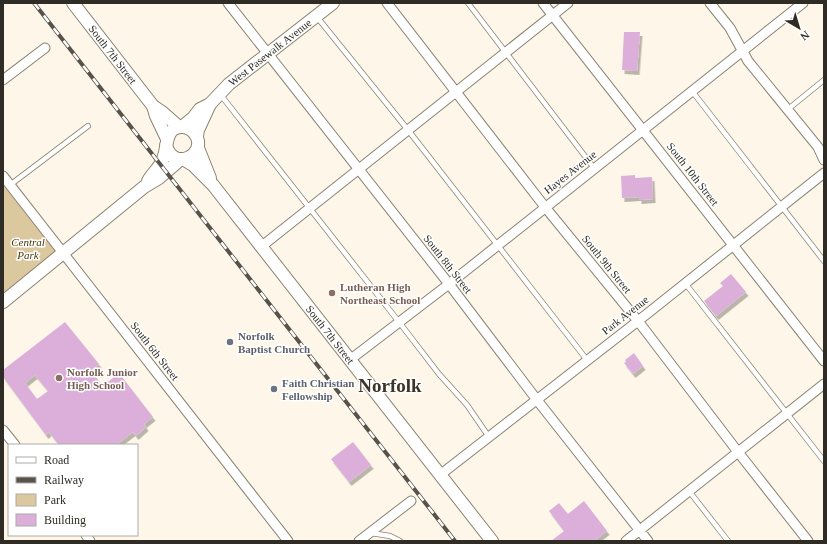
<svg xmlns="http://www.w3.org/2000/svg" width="827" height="544" font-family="Georgia,serif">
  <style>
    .green { fill: #dcc89f }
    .building { fill: #dcafda; fill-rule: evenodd; filter: url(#shadow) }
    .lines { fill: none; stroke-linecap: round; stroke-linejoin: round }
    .lane-casing { stroke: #8a8373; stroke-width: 6 }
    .street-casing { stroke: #8a8373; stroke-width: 11 }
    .secondary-casing { stroke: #8a8373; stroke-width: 14 }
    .lane { stroke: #fff; stroke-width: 4.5 }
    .street { stroke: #fff; stroke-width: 9 }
    .secondary { stroke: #fff; stroke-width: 12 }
    .rail-casing { stroke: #57534b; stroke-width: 4 }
    .rail { stroke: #fff; stroke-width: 2.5; stroke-dasharray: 8; stroke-linecap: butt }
    .education-dot { fill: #8d6e63; stroke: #fff; stroke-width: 1.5 }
    .worship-dot { fill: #6b7280; stroke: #fff; stroke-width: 1.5 }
    .labels { text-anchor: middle; stroke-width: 3; stroke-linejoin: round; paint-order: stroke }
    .street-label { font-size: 11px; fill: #2f2c25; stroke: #fff }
    .park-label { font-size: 11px; font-style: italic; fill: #493609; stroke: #fff }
    .education-label { font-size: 11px; font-weight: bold; fill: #785e54; stroke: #fff; text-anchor: start }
    .worship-label { font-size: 11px; font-weight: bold; fill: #5b616d; stroke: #fff; text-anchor: start }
    .town-label { font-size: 19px; font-weight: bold; fill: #3b3427; stroke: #fff }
  </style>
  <defs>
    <filter id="shadow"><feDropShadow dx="2.5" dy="4" stdDeviation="0" flood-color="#0004"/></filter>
  </defs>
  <rect width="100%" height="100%" fill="#fef7e9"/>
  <path class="green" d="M3 176 64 252 3 302Z"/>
  <path class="building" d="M624 32H640L637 71 622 70Z
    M635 175V178L652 177 653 199 639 200V197L622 198 621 176Z
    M731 274 746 292 716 316 704 301 723 286 720 283Z
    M65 322 99 364 91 371 103 386 119 373 153 417 144 424 146 427 136 436 133 432 116 445H59L49 432 46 435 3 377V370ZM35 375 48 391 37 399 25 383Z
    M634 353 643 366 633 374 624 363 626 362 625 360Z
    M353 442 371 465 349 482 331 459Z
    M584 501 607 531 594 541H551L564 531 549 511 559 503 568 514Z"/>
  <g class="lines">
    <g class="lane-casing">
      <path id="lane" d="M468 3 594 168
        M317 17 408 130 587 360
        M692 91 824 261
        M220 94 399 322 439 374 467 405 489 437
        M787 110 824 80
        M10 185 88 126
        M685 283 824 461
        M689 491 728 541
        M371 533 390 536 400 541"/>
    </g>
    <g class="street-casing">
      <path id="street" d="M228 3 449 284 537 400 648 541
        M387 3 545 207 638 321 738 452 808 541
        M543 3 824 361
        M710 3 730 28 748 61 818 147 824 160
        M3 80 45 48
        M3 176 288 541
        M262 246 568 3
        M351 359 449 284 803 3
        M3 430 15 445
        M440 475 638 321 824 173
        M86 535 90 541
        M359 541 411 501
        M626 541 824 384"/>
    </g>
    <g class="secondary-casing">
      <g id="secondary">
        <path id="s1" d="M73 3 153 106 162 112 179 127"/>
        <path d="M153 106 156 116 167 139"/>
        <path id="s2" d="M182 127 193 118 200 109 210 104 229 84 333 3"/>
        <path d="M197 136 198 130 210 104"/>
        <path d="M198 148 210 178"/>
        <path id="s3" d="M183 159 193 165 213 185 492 541"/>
        <path d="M148 181C152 174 159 168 162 161 169 149 163 127 182 127 187 127 192 130 195 134 209 154 173 173 166 145"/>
        <path d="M3 302 144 187 159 178 181 159"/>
      </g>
    </g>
    <use href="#lane" class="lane"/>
    <use href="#street" class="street"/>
    <use href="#secondary" class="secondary"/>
    <g class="rail-casing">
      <path id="rail" d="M34 3 455 541"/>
    </g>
    <use href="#rail" class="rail"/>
  </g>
  <g class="education-dot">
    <circle cx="332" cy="293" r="4"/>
    <circle cx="59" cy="378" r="4"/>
  </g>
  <g class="worship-dot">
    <circle cx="230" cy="342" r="4"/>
    <circle cx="274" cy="389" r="4"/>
  </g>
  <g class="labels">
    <g class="street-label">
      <text dy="4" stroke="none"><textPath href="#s2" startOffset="116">West Pasewalk Avenue</textPath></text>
      <text dy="4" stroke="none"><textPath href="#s1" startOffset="65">South 7th Street</textPath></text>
      <text transform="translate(570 172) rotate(-38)" y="4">Hayes Avenue</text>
      <text transform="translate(693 174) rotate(52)" y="4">South 10th Street</text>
      <text transform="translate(448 264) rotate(52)" y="4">South 8th Street</text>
      <text transform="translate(607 264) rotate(51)" y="4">South 9th Street</text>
      <text transform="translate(625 315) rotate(-38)" y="4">Park Avenue</text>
      <text dy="4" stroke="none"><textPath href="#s3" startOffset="230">South 7th Street</textPath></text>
      <text transform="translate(155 351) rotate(52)" y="4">South 6th Street</text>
    </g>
    <g class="park-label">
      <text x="28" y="246">Central<tspan x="28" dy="13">Park</tspan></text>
    </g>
    <g class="education-label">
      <text x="340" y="291">Lutheran High<tspan x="340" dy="13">Northeast School</tspan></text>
      <text x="67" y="376">Norfolk Junior<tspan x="67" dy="13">High School</tspan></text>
    </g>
    <g class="worship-label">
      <text x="238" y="340">Norfolk<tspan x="238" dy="13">Baptist Church</tspan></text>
      <text x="282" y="387">Faith Christian<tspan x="282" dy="13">Fellowship</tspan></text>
    </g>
    <g class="town-label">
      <text x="390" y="392">Norfolk</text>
    </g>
  </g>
  <rect width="827" height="544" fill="none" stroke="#2f2c25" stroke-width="8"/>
  <rect x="8" y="444" width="130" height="92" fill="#ffffff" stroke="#acaba8"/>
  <rect x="16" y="457" width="20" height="6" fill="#ffffff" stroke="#acaba8"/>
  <text x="44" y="464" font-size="12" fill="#2f2c25">Road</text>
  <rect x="16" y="477" width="20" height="6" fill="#57534b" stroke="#acaba8"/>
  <text x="44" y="484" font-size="12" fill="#2f2c25">Railway</text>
  <rect x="16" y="494" width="20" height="12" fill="#dcc89f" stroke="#acaba8"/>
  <text x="44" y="504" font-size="12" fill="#2f2c25">Park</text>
  <rect x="16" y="514" width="20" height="12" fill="#dcafda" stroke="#acaba8"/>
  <text x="44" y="524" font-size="12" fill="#2f2c25">Building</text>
  <g transform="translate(799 28) rotate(142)" stroke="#ffffff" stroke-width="3" paint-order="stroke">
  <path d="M0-3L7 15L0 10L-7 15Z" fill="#2f2c25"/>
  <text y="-6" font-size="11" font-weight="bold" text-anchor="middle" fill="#2f2c25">N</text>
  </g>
</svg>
